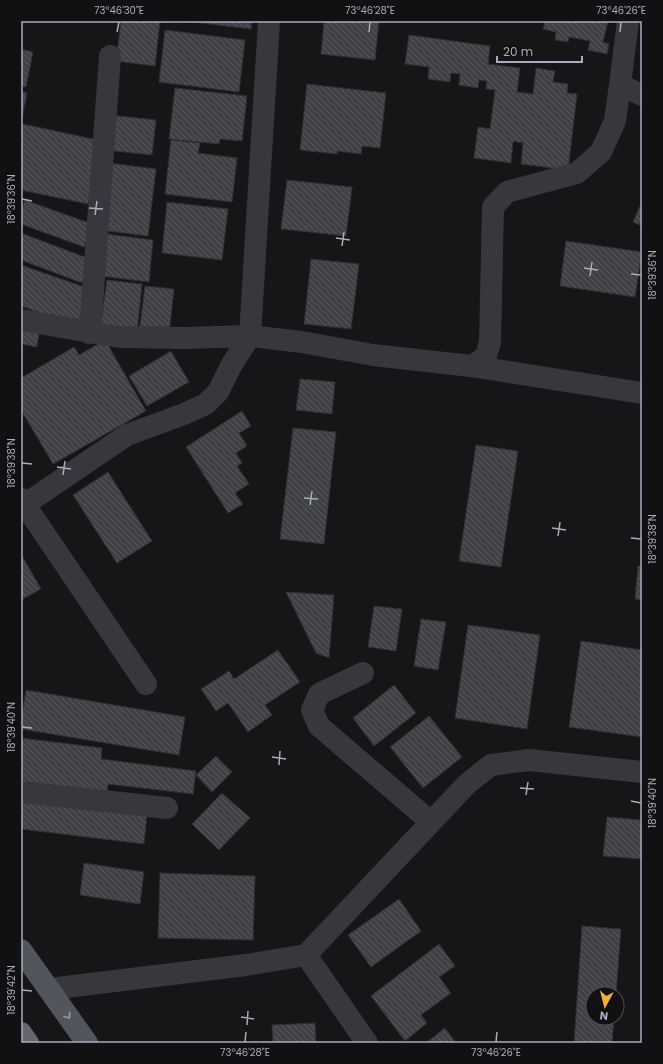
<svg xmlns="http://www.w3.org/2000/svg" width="663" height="1064" font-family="Poppins,sans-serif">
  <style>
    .building { fill: url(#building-back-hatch); stroke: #303034 }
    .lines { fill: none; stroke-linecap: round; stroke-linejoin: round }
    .minor { stroke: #37383d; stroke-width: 22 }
    .major { stroke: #53555c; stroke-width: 22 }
    .highway { stroke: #63666e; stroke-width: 22 }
    .oneway { stroke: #979ba6 }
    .ticks { fill: none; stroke: #a8adb8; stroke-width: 1.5 }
    .neatline { fill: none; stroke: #a8adb8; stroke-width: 1.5 }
    .ticks-label { font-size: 10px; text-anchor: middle; fill: #a8adb8 }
  </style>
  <defs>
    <pattern id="building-back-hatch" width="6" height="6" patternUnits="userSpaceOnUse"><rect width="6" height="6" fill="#404145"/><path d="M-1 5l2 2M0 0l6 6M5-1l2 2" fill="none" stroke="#595a5e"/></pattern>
  </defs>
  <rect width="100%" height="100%" fill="#161618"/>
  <path class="building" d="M121 21H160L155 66 116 61Z
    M185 21H252L251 29Z
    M324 21H379L375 60 321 54Z
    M545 21H608L603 42 609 44 607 54 588 50 590 41 569 37 568 42 555 40 556 32 543 29Z
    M165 30 245 40 239 92 159 82Z
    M409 35 490 46 488 64 520 68 517 92 533 94 536 68 555 71 553 82 568 84 567 93 577 94 568 170 521 164 523 143 513 141 511 163 474 158 478 127 490 129 495 90 486 89 487 81 479 80 478 88 459 85 460 74 451 73 450 82 428 79 429 67 405 64Z
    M21 49 33 52 26 87 21 86Z
    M307 84 386 93 380 148 362 146 361 154 337 151V154L300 150Z
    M175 88 247 96 242 141 220 139 219 144 169 139Z
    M21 91 27 93 21 124Z
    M110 115 156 120 152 155 106 150Z
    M23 124 102 141 88 204 21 190V133Z
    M171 140 200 143 198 153 237 158 232 202 165 194Z
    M109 163 156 169 148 236 101 230Z
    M287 180 352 187 346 236 281 229Z
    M25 200 92 224 84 247 21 224V212Z
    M642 201V226L633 222Z
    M167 202 228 209 222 260 162 253Z
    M21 233 90 259 82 283 21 260Z
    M106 234 153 240 149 282 101 276Z
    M566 241 642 252 635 297 560 286Z
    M311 259 359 264 351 329 304 324Z
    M21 265 90 289 87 330 21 306Z
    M107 280 142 284 137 333 100 329Z
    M145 286 174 289 169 335 139 333Z
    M21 324 40 327 37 347 21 344Z
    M105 340 146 411 53 464 21 410V378L74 347 79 355Z
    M171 351 189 382 147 406 129 376Z
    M300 379 335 382 332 414 296 410Z
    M242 411 251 426 239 433 247 446 236 453 242 463 237 466 249 484 235 493 243 504 228 513 186 447Z
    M293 428 336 432 324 544 280 539Z
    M476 445 518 451 501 567 459 561Z
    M108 472 152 541 117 563 73 495Z
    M21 554 41 589 21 600Z
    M638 566H642V600L635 599Z
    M286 592 334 595 329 658 316 653Z
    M374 606 402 609 396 651 368 647Z
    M421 619 446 622 438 670 414 666Z
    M468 625 540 635 527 729 455 718Z
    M581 641 642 650V737L569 727Z
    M278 650 300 682 265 705 272 715 248 732 228 703 216 711 201 689 229 671 234 679Z
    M394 685 416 713 374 746 353 718Z
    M26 690 185 717 179 755 21 729V720Z
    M429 716 462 757 423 788 390 747Z
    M21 738 102 748 101 759 196 771 193 794 108 784 107 797 21 786Z
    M216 756 232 772 212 792 196 775Z
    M222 793 250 818 219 850 192 824Z
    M21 799 147 814 144 844 21 829Z
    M607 817 642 820V859L603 856Z
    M84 863 144 872 140 904 80 895Z
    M160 873 255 876 253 940 158 938Z
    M399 899 421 931 371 967 348 935Z
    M582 926 621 929 616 994H593V1018H614L612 1043H574Z
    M439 944 455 966 439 977 451 993 421 1015 427 1023 405 1041 371 996Z
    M315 1023 316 1043H273L272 1025Z
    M445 1028 456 1043H427V1042Z"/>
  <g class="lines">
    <path class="minor" d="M620 85 642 95
      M21 320 119 337 185 338 250 336 302 342 373 355 471 366 480 361 486 356 490 342 493 207 507 192 577 173 601 152 615 121 620 85 628 21
      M90 333 110 56
      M471 366 642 393
      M21 499 146 684
      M21 507 127 435 184 414 206 404 218 392 232 364 250 336 269 21
      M363 673 319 694 312 710 319 726 431 822
      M21 792 167 808
      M306 955 367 1043
      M49 989 246 965 306 955 467 784 491 765 529 760 642 772"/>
    <path class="major" d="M21 950 87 1043"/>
    <path class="highway" d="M21 1033 28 1043"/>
  </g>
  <defs><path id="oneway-chevron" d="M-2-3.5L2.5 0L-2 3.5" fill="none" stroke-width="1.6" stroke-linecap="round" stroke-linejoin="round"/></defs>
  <use class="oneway" href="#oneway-chevron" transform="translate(68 1016) rotate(54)"/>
  <path class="ticks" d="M117 32 119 22M369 32 370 22M620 32 621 22M22 199 32 201M89 208 103 209M95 215 97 201M336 238 350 240M342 246 344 232M584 268 598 270M631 274 641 275M590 276 592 262M22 463 32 464M57 467 71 469M63 475 65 461M304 498 318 499M310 505 312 491M552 528 566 530M558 536 560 522M631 538 641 539M22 727 32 728M272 757 286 759M279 765 280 751M520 788 534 789M526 795 528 782M631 801 641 803M22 990 32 991M241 1017 254 1019M247 1025 248 1011M245 1042 246 1032M496 1042 497 1032"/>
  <rect width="663" height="1064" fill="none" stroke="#111113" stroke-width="44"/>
  <g transform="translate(605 1006) rotate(187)"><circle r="19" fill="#111113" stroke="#4d4f55"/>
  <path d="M0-3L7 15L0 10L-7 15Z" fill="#f2b134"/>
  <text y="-6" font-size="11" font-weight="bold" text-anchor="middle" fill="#a8adb8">N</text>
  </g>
  <path d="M497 56v6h85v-6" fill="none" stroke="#a8adb8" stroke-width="2"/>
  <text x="503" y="56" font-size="12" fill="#a8adb8" stroke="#111113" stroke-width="3" paint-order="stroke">20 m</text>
  <rect x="22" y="22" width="619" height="1020" class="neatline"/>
  <g class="ticks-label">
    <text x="119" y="14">73°46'30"E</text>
    <text x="370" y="14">73°46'28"E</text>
    <text x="621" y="14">73°46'26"E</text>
    <text transform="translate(11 199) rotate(-90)" y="4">18°39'36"N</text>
    <text transform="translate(652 275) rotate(-90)" y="4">18°39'36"N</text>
    <text transform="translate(11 463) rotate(-90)" y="4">18°39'38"N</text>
    <text transform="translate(652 539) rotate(-90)" y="4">18°39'38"N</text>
    <text transform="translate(11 727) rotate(-90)" y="4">18°39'40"N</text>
    <text transform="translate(652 803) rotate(-90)" y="4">18°39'40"N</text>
    <text transform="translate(11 990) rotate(-90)" y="4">18°39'42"N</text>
    <text x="245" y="1056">73°46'28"E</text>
    <text x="496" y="1056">73°46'26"E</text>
  </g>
</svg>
